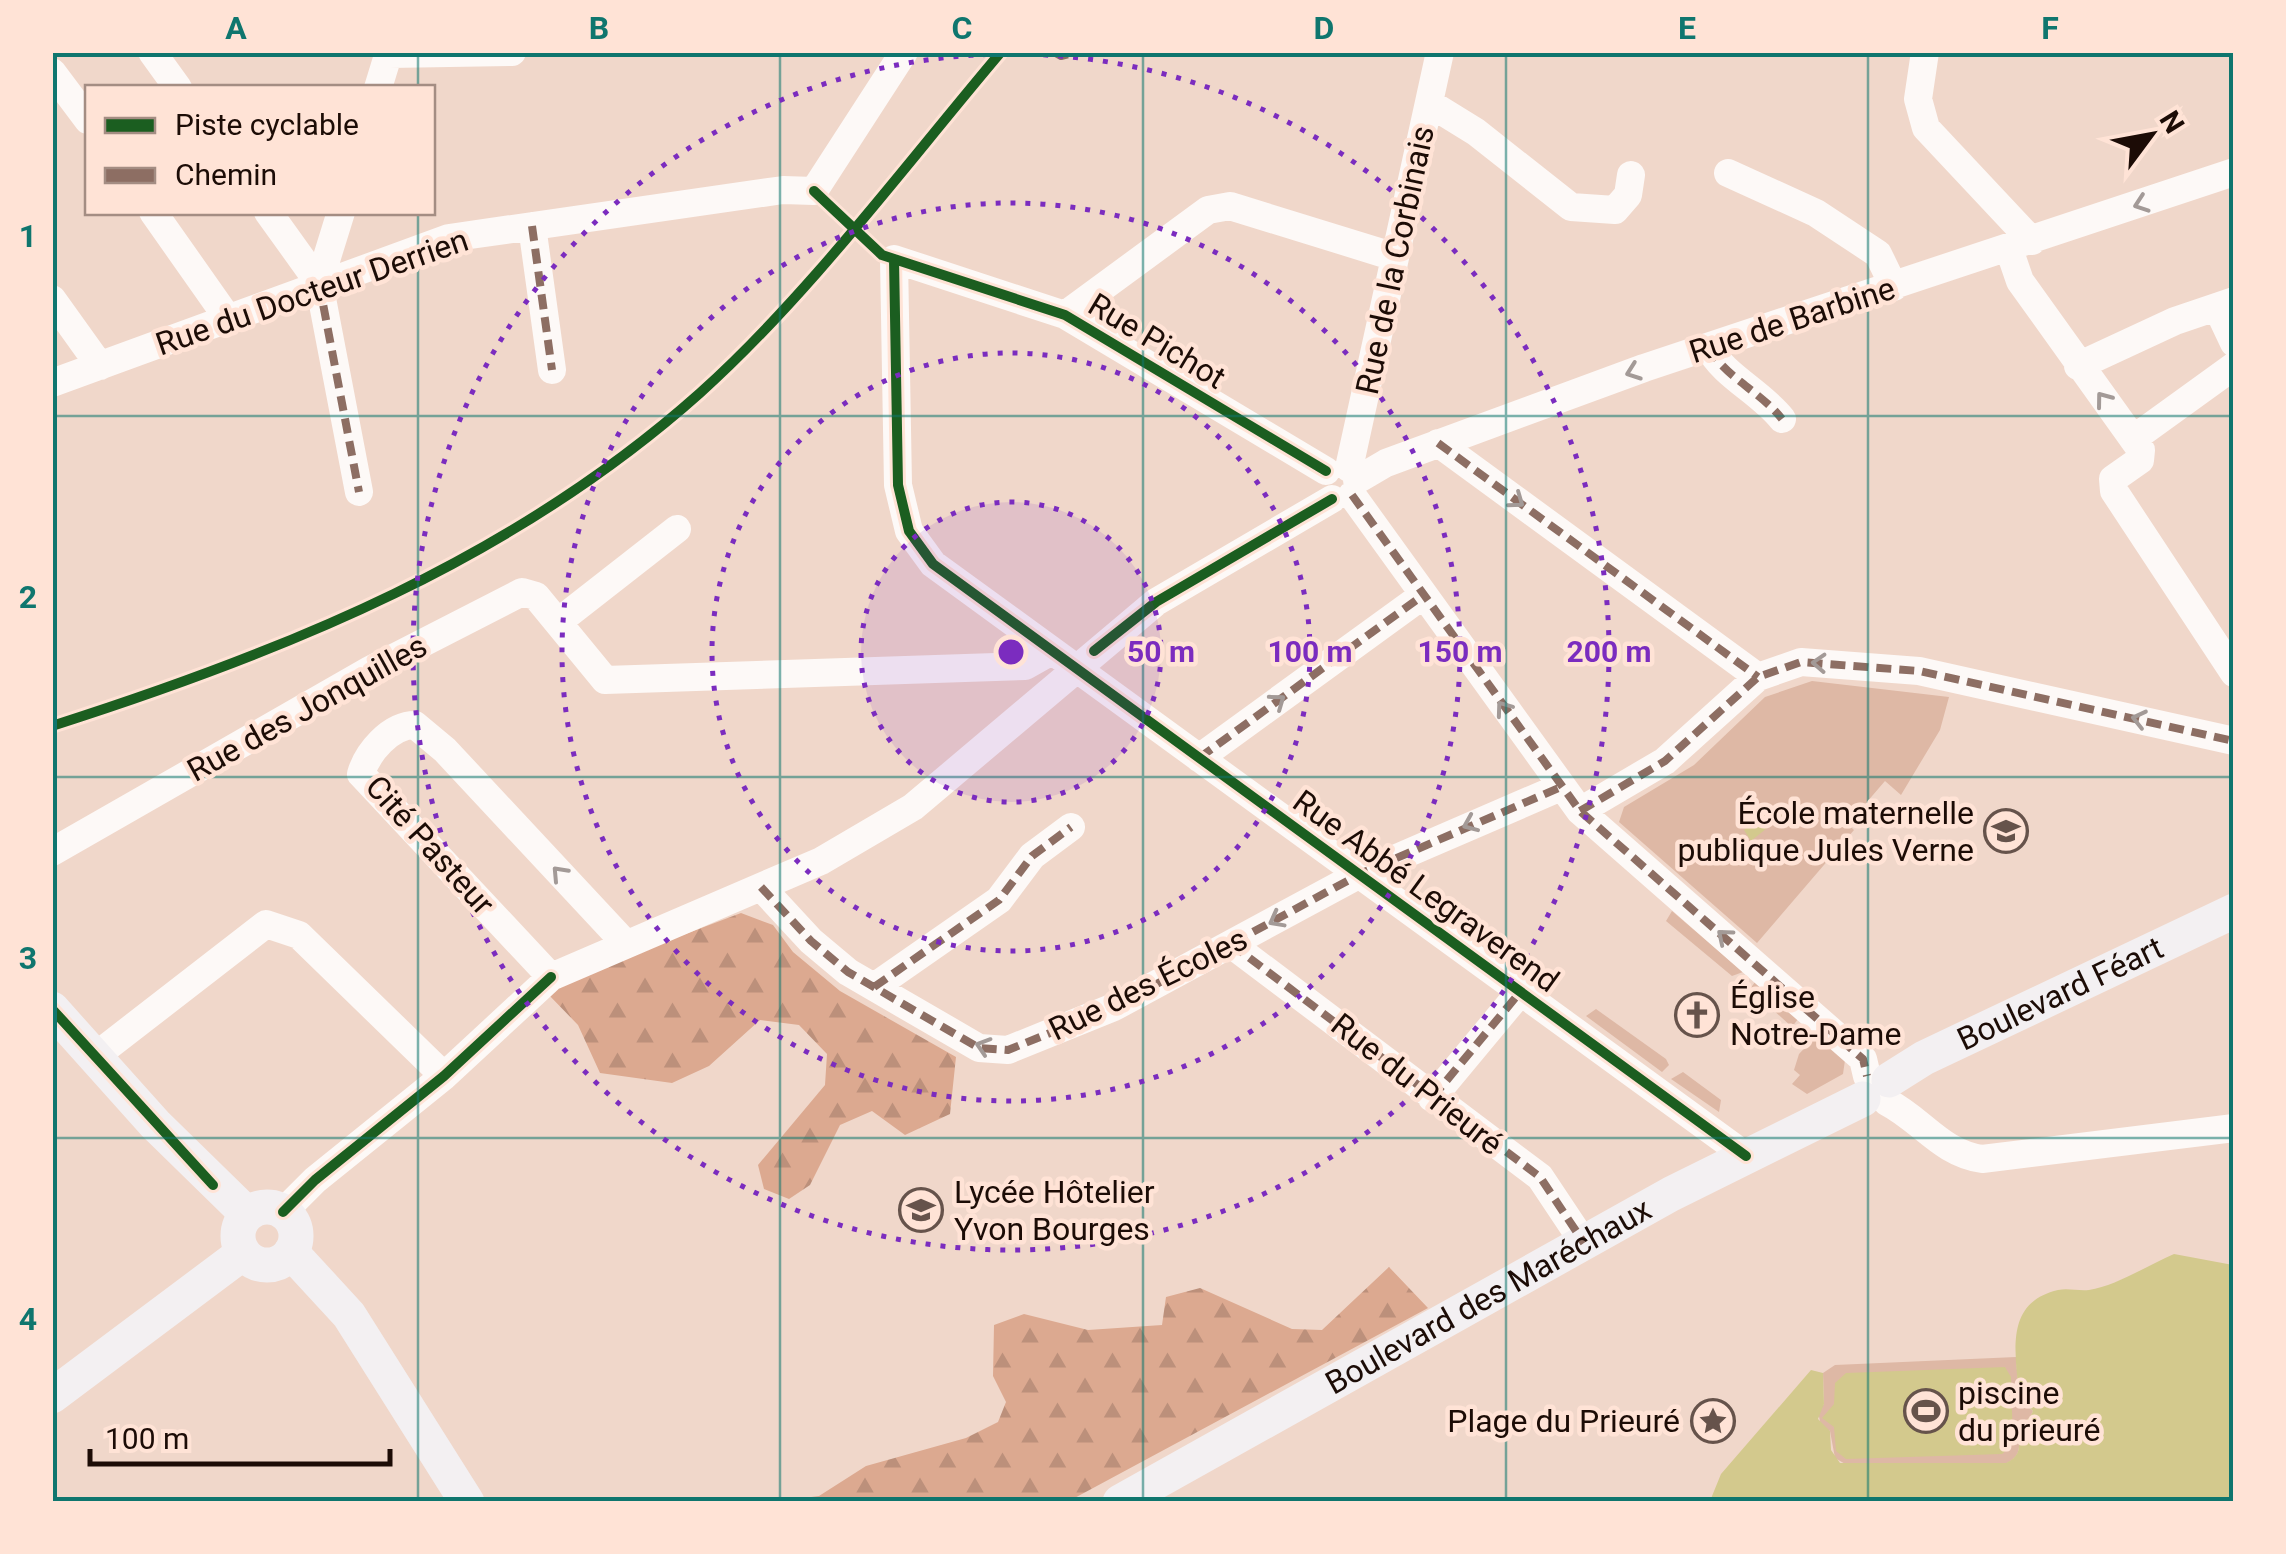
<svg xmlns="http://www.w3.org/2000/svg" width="2286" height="1554" font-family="Roboto,sans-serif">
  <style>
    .green { fill: #deb8a5 }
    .forest { fill: url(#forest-firs) }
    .water { fill: #d3c98d }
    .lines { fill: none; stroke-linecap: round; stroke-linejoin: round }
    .minor { stroke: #fdf9f7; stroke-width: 28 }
    .major { stroke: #f3f0f2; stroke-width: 35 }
    .quiet { stroke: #8d6e63; stroke-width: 8; stroke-dasharray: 15 8; stroke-linecap: butt }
    .cycleway-casing { stroke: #ffe3d6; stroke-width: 16 }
    .cycleway { stroke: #1b5e20; stroke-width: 10 }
    .oneway { stroke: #a39a97 }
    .grid { fill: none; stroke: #0f766e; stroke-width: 2.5; stroke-opacity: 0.55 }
    .ring { fill: none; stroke: #7b2cbf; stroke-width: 5; stroke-dasharray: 5 10 }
    .labels { text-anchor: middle; stroke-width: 9; stroke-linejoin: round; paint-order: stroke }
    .street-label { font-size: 32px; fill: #1c0c06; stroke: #ffe3d6 }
    .poi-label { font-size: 32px; fill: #1c0c06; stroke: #ffe3d6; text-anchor: start }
    .centre { fill: #7b2cbf; stroke: #ffe3d6; stroke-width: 5 }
    .ring-label { font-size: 30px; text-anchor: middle; font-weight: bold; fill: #7b2cbf; stroke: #ffe3d6; stroke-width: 9; stroke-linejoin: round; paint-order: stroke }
    .neatline { fill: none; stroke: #0f766e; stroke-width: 4 }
    .grid-label { font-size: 32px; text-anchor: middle; font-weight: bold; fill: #0f766e }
  </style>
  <defs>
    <pattern id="forest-firs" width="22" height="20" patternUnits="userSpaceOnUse" patternTransform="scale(2.5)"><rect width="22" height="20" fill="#dca990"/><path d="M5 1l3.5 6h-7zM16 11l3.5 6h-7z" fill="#bc907b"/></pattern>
  </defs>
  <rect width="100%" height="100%" fill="#f0d7ca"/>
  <path class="green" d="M1812 681 1949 697 1940 730 1901 795 1885 781 1848 824 1854 830 1757 943 1619 822 1624 807 1694 765 1765 697Z
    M1672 911 1743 972 1732 976 1666 921Z
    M1755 982 1798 1019 1792 1027 1750 989Z
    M1596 1009 1666 1059 1669 1065 1662 1072 1586 1016Z
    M1817 1035 1845 1060 1843 1074 1807 1094 1792 1084 1800 1075 1794 1070 1799 1054Z
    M1683 1072 1721 1100 1719 1112 1671 1079Z
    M2016 1357 2019 1398 2033 1411C2031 1417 2026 1420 2023 1425 2014 1439 2027 1453 2007 1463L1847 1465 1835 1458 1830 1431 1821 1426 1818 1412 1824 1404 1823 1373 1835 1365Z"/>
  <path class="forest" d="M741 913 773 925 793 952 840 991 956 1057 950 1114 905 1135 872 1111 840 1125 810 1185 789 1199 764 1189 758 1165 825 1085 827 1054 799 1025 760 1020 709 1066 672 1083 600 1073 578 1025 546 992 569 978Z
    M1389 1267 1428 1308 1069 1501H780L819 1496 866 1466 966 1438 998 1422 1006 1402 993 1376 994 1325 1024 1314 1088 1330 1162 1325 1166 1297 1200 1288 1292 1329 1322 1330Z"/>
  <path class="water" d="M1774 806 1782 816 1751 841 1744 830Z
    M2174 1254 2233 1265V1501H1710L1721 1474 1811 1370 1823 1373 1824 1404 1818 1419 1830 1431 1831 1450 1840 1463H2006C2028 1453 2013 1439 2023 1425 2026 1420 2031 1417 2033 1411L2019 1398C2016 1354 2003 1303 2058 1290 2068 1288 2078 1291 2089 1290 2116 1286 2148 1265 2174 1254Z
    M2005 1367 2011 1377 2013 1444 2002 1454 1846 1459 1836 1451 1834 1427 1822 1418 1834 1404 1835 1383 1846 1373Z"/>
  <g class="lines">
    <path class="minor" d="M152 52 178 88
      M1925 52 1918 99 1926 128 2032 241
      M389 54 512 52
      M52 72 88 120
      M378 88 389 52
      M1429 103 1476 132 1571 207 1615 210 1628 195 1631 175
      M1728 173 1816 213 1878 254 1894 287
      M153 212 229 320
      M268 212 319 283 359 492
      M532 226 552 370
      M2009 249 2020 281 2141 450 2140 460 2113 479 2114 491 2234 673
      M319 283 341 212
      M52 299 100 366
      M2217 307 2234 343
      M1065 315 1208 210 1230 206 1395 257
      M1709 347C1722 375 1761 392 1782 419
      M2078 366 2175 321 2234 301
      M52 383 449 238 783 190 814 191 904 52
      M2133 439 2234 366
      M1438 443 1758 677
      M1349 468 1440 52
      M1326 471 1065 315 894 259 898 485 909 531 933 564 1746 1156
      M1357 480 1386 463 1644 368 2234 172
      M1352 495 1580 811 1863 1059 1867 1076
      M558 622 677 529
      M1199 758 1422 596
      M1580 811 1665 761 1758 677 1801 662 1919 671 2234 741
      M52 852 370 670 522 592 536 596 605 680 1025 666 1050 652
      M761 887 811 941 848 972 979 1048 1008 1050 1114 1007 1362 873 1561 787
      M1231 944 1540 1177 1584 1243
      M551 977 361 774C367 753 390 725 415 725L445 750 626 944
      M874 987 999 900 1032 856 1071 827
      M93 1058 266 924 299 935 444 1076
      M1432 1098 1521 991
      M1887 1102C1922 1120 1941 1153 1982 1159L2234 1128
      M283 1212 315 1180 444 1076 551 977 821 861 913 807 1156 602 1332 499"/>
    <g class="major">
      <path d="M52 1009 155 1124 247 1214"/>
      <path id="s1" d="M1889 1080 1924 1058 2234 911"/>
      <circle cx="267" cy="1236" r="29"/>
      <path d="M291 1252 349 1315 467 1502"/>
      <path d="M52 1396 243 1253"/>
      <path id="s2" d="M1120 1502 1671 1194 1863 1099"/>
    </g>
    <path class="quiet" d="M1054 52 1061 56 1077 52
      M532 226 552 370
      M319 283 359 492
      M1709 347C1722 375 1761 392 1782 419
      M1438 443 1758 677
      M1352 495 1580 811 1863 1059 1867 1076
      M1199 758 1422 596
      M1580 811 1665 761 1758 677 1801 662 1919 671 2234 741
      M761 887 811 941 848 972 979 1048 1008 1050 1114 1007 1362 873 1561 787
      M1231 944 1540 1177 1584 1243
      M874 987 999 900 1032 856 1071 827
      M1432 1098 1521 991"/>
    <g class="cycleway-casing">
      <path id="cycleway" d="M814 191 882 255 1065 315 1326 471
        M894 259 898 485 909 531 933 564 1746 1156
        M1094 651 1156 602 1332 499
        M52 726C287 651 514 559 700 393 809 295 906 164 1001 52
        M52 1009 213 1185
        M283 1212 315 1180 444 1076 551 977"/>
    </g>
    <use href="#cycleway" class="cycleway"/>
  </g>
  <defs><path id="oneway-chevron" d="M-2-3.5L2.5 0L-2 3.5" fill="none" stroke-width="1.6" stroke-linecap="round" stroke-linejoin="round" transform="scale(2.5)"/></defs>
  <g class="oneway">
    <use href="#oneway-chevron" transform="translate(2141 204) rotate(161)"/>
    <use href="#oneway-chevron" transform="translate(1633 372) rotate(160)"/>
    <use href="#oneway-chevron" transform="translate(2103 399) rotate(-127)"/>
    <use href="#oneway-chevron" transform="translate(1517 501) rotate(36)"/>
    <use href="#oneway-chevron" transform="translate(1819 663) rotate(-177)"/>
    <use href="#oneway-chevron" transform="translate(1278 701) rotate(-36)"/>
    <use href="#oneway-chevron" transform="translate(1503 708) rotate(-126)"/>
    <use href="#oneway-chevron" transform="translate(2139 719) rotate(-167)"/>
    <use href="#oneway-chevron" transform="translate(1470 824) rotate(157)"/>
    <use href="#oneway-chevron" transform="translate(559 873) rotate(-133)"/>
    <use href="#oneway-chevron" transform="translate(1276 920) rotate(152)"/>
    <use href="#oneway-chevron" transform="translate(1724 936) rotate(-140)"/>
    <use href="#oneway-chevron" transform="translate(983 1046) rotate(-162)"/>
  </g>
  <path class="grid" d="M418 52V88M780 52V1502M1143 52V1502M1506 52V1502M1868 52V1502M418 212V1502M52 416H2234M52 777H2234M52 1138H2234"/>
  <circle cx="1011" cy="652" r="150" fill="#7b2cbf" fill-opacity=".12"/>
  <g class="ring">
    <circle cx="1011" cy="652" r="150"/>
    <circle cx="1011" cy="652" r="299"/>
    <circle cx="1011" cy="652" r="449"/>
    <circle cx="1011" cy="652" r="598"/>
  </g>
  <defs>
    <g id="school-ring" transform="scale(2.25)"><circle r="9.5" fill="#ffe3d6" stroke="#66534b" stroke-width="1.5"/><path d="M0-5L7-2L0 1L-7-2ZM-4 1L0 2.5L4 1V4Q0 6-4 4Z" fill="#66534b"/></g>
    <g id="church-ring" transform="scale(2.25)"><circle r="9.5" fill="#ffe3d6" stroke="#66534b" stroke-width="1.5"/><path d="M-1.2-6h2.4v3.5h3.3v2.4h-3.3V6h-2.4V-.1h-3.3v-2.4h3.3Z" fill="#66534b"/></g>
    <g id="stadium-ring" transform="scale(2.25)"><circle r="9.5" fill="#ffe3d6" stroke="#66534b" stroke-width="1.5"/><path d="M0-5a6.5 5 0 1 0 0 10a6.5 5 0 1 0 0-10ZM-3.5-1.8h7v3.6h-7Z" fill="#66534b"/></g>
    <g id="sight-ring" transform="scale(2.25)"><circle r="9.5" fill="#ffe3d6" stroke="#66534b" stroke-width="1.5"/><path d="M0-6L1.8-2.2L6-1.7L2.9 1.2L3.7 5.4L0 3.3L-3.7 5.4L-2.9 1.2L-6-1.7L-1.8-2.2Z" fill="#66534b"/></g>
  </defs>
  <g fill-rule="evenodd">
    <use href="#school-ring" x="2006" y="831"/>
    <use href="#church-ring" x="1697" y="1015"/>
    <use href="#school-ring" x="921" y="1210"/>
    <use href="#stadium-ring" x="1926" y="1411"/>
    <use href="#sight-ring" x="1713" y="1421"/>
  </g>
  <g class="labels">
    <g class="street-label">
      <text transform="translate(1395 260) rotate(-78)" y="11">Rue de la Corbinais</text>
      <text transform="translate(312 292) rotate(-19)" y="11">Rue du Docteur Derrien</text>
      <text transform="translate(1792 320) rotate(-18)" y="11">Rue de Barbine</text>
      <text transform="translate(1157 341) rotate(31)" y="11">Rue Pichot</text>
      <text transform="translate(307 708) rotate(-29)" y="11">Rue des Jonquilles</text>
      <text transform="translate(430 845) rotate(48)" y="11">Cité Pasteur</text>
      <text transform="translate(1426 891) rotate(36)" y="11">Rue Abbé Legraverend</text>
      <text transform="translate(1148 984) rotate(-26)" y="11">Rue des Écoles</text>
      <text dy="11" stroke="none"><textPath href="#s1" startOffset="192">Boulevard Féart</textPath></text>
      <text transform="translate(1417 1084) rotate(38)" y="11">Rue du Prieuré</text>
      <text dy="11" stroke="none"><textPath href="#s2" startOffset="422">Boulevard des Maréchaux</textPath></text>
    </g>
    <g class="poi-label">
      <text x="1974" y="824" text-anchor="end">École maternelle<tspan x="1974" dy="37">publique Jules Verne</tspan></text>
      <text x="1730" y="1008">Église<tspan x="1730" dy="37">Notre-Dame</tspan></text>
      <text x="954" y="1203">Lycée Hôtelier<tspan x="954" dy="37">Yvon Bourges</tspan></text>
      <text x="1958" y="1404">piscine<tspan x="1958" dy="37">du prieuré</tspan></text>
      <text x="1680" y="1432" text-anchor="end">Plage du Prieuré</text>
    </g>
  </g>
  <circle cx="1011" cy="652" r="15" class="centre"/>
  <g class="ring-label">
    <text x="1161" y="662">50 m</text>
    <text x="1310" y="662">100 m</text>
    <text x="1460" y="662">150 m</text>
    <text x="1609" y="662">200 m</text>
  </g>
  <rect width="2286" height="1554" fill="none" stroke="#ffe3d6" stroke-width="110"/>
  <rect x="85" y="85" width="350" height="130" fill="#ffe3d6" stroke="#a48d83" stroke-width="2.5"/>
  <rect x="105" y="118" width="50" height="15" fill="#1b5e20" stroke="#a48d83" stroke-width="2.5"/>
  <text x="175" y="135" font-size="30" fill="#1c0c06">Piste cyclable</text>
  <rect x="105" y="168" width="50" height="15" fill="#8d6e63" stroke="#a48d83" stroke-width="2.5"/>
  <text x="175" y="185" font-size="30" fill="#1c0c06">Chemin</text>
  <g transform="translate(2151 135) rotate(58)" stroke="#ffe3d6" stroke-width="8" paint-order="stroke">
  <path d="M0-8L18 38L0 25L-18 38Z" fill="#1c0c06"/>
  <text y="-15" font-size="28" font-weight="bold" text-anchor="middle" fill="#1c0c06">N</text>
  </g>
  <path d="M90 1449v15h300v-15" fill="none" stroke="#1c0c06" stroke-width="5"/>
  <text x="105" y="1449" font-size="30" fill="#1c0c06" stroke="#ffe3d6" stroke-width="8" paint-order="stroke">100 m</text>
  <rect x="55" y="55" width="2176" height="1444" class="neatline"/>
  <g class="grid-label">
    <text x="236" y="39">A</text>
    <text x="599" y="39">B</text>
    <text x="962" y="39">C</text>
    <text x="1324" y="39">D</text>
    <text x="1687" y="39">E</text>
    <text x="2050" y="39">F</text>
    <text x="28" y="247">1</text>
    <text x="28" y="608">2</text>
    <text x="28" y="969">3</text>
    <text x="28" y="1330">4</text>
  </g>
</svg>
